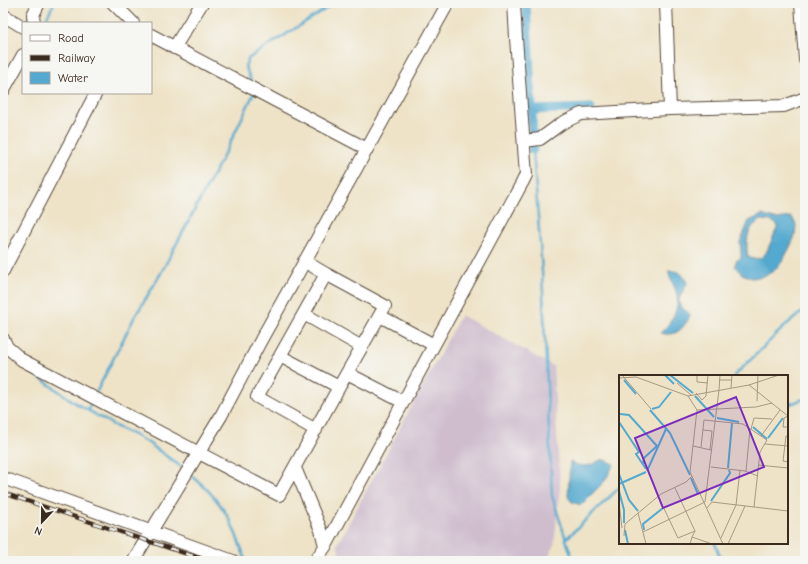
<svg xmlns="http://www.w3.org/2000/svg" width="808" height="564" font-family="'Comic Neue',sans-serif">
  <style>
    .industrial { fill: #cfbdce }
    .water { fill: #53a9cf; stroke: #476a76; fill-rule: evenodd }
    .lines { fill: none; stroke-linecap: round; stroke-linejoin: round }
    .stream { stroke: #53a9cf; stroke-width: 2.5 }
    .canal { stroke: #53a9cf; stroke-width: 9 }
    .minor-casing { stroke: #564637; stroke-width: 14 }
    .minor { stroke: #fff; stroke-width: 12 }
    .rail-casing { stroke: #3b2a1e; stroke-width: 4 }
    .rail { stroke: #f6f6f2; stroke-width: 2.5; stroke-dasharray: 8; stroke-linecap: butt }
    .inset-river { fill: none; stroke: #53a9cf; stroke-width: 2 }
    .inset-road { fill: none; stroke: #a69983; stroke-width: 1 }
    .view { fill: #7b2cbf; fill-opacity: 0.15; stroke: #7b2cbf; stroke-width: 2 }
    .inset-edge { fill: none; stroke: #3b2a1e; stroke-width: 2 }
  </style>
  <rect width="100%" height="100%" fill="#f6f6f2"/>
  <filter id="ink" filterUnits="userSpaceOnUse"><feTurbulence type="fractalNoise" baseFrequency=".025" numOctaves="2"/><feDisplacementMap in="SourceGraphic" scale="8" xChannelSelector="R" yChannelSelector="G"/><feConvolveMatrix kernelMatrix="1 2 1 2 8 2 1 2 1" color-interpolation-filters="sRGB"/></filter>
  <filter id="wash" filterUnits="userSpaceOnUse"><feTurbulence type="fractalNoise" baseFrequency=".012" numOctaves="4" result="noise"/><feDisplacementMap in="SourceGraphic" scale="16" xChannelSelector="R" yChannelSelector="G"/><feGaussianBlur stdDeviation="0.9" result="paint"/><feColorMatrix in="noise" values="0 0 0 0 0 0 0 0 0 0 0 0 0 0 0 0 0 1.4 0 .05"/><feComposite in="paint" operator="in"/></filter>
  <g filter="url(#wash)">
    <rect width="100%" height="100%" fill="#eee3c7"/>
    <path class="industrial" d="M461 315 553 366 560 486 554 547 545 561H342L337 545Z"/>
    <path class="water" d="M762 215 775 219 792 217 796 225 795 236 789 249 782 262 773 272 761 277 752 278 742 274 735 266 736 261 741 258V253L740 242 749 221ZM761 220C767 220 774 221 778 226L766 253 761 258 753 259 748 257C746 248 746 234 753 226 755 224 758 222 761 220Z
      M669 270C680 272 682 272 687 283 685 290 675 299 681 307 685 311 686 309 690 316 686 324 679 334 670 334 667 335 663 333 660 333 672 323 681 307 676 291 674 284 668 278 669 270Z
      M602 459 614 464 605 481 581 505 572 502 568 497 570 462C583 468 590 467 602 459Z"/>
    <g class="lines">
      <path class="stream" d="M44 23 54 3
        M252 83 245 66 249 58 335 3
        M533 150 542 271 552 496 573 561
        M30 371 77 404 117 427 134 435 147 442 184 469
        M734 376 787 324 805 310
        M95 395 133 320 161 273 227 149 254 93
        M787 405 804 399 805 398
        M88 410 92 401
        M190 474C203 485 216 497 225 512 234 526 239 543 245 558V561
        M566 539 620 487
        M715 543 721 561"/>
      <path class="canal" d="M526 3 532 110 533 150
        M532 110 591 108"/>
    </g>
  </g>
  <g filter="url(#ink)">
    <g class="lines">
      <g class="minor-casing">
        <path id="minor" d="M113 3 133 23
          M666 3 670 109
          M801 3 805 60
          M3 15 23 27
          M34 23 33 15 39 3
          M151 35 367 149
          M174 48 202 3
          M3 91 23 55
          M524 141 540 139 562 123 581 114 670 109 784 106 805 98
          M3 271 96 93
          M304 314 362 347
          M380 316 434 345
          M3 339 7 347 22 360 279 495 339 387 385 306 326 274 304 261
          M280 356 339 387
          M347 373 403 402
          M316 430 257 397 326 274
          M295 468 321 530 324 542 327 544
          M3 478 233 561
          M133 561 221 416 261 340 448 3
          M315 561 327 544 434 345 522 183 526 175 516 38 514 3"/>
      </g>
      <use href="#minor" class="minor"/>
      <g class="rail-casing">
        <path id="rail" d="M3 493 208 561"/>
      </g>
      <use href="#rail" class="rail"/>
    </g>
  </g>
  <g transform="translate(619 375)">
    <rect width="169" height="169" fill="#eee3c7"/>
    <path class="inset-river" d="M46 0 55 9M51 0 74 18M5 5 17 19M76 21 95 42M33 34 40 32 52 17M31 35 51 58 71 100M1 39 10 40 38 71 25 83 24 89M98 43 120 47M0 47 20 77 17 79 27 94M134 52 148 64M149 63 164 43M109 93 113 48M28 96 47 54M0 99 10 125 19 136M72 103 79 119M0 109 27 97M0 116 5 135V148M92 126 111 98 110 95M6 155 9 169M25 155 24 149 44 133"/>
    <path class="inset-road" d="M3 0 32 34M78 0V7L89 8M0 3 17 2 69 21 130 10 160 0M100 5H113M58 8 72 20M130 10 169 41M112 13 113 0M100 15 101 0M77 18 83 25 87 21 89 0M69 21 78 35 71 97 104 169M138 26 139 0M78 35 137 32 153 28M169 41 165 43 164 52H169M132 54 135 43 153 44M84 55 93 56 91 75M142 61 161 35M169 61H167L164 86 169 87M146 69 169 71M74 71 92 75M82 72 85 45 124 49 148 65 141 77 135 132M139 90 169 93M92 92 126 96 139 101M127 96 131 54M56 113 76 156M39 121 59 163 76 156 73 162M0 127 3 153M88 133 93 127 169 136M19 138 27 169M24 157 86 127 100 15M5 161 6 149 42 119 67 107 73 101M102 163 117 130 121 95M71 169 73 162 93 169M109 169 126 131"/>
    <path class="view" d="M117 22 145 92 44 133 16 63Z"/>
    <rect width="169" height="169" class="inset-edge"/>
  </g>
  <rect width="808" height="564" fill="none" stroke="#f6f6f2" stroke-width="16"/>
  <rect x="22" y="22" width="130" height="72" fill="#f6f6f2" stroke="#aba49d"/>
  <rect x="30" y="35" width="20" height="6" fill="#ffffff" stroke="#aba49d"/>
  <text x="58" y="42" font-size="12" fill="#3b2a1e">Road</text>
  <rect x="30" y="55" width="20" height="6" fill="#3b2a1e" stroke="#aba49d"/>
  <text x="58" y="62" font-size="12" fill="#3b2a1e">Railway</text>
  <rect x="30" y="72" width="20" height="12" fill="#53a9cf" stroke="#aba49d"/>
  <text x="58" y="82" font-size="12" fill="#3b2a1e">Water</text>
  <g transform="translate(42 522) rotate(202)" stroke="#f6f6f2" stroke-width="3" paint-order="stroke">
  <path d="M0-3L7 15L0 10L-7 15Z" fill="#3b2a1e"/>
  <text y="-6" font-size="11" font-weight="bold" text-anchor="middle" fill="#3b2a1e">N</text>
  </g>
</svg>
